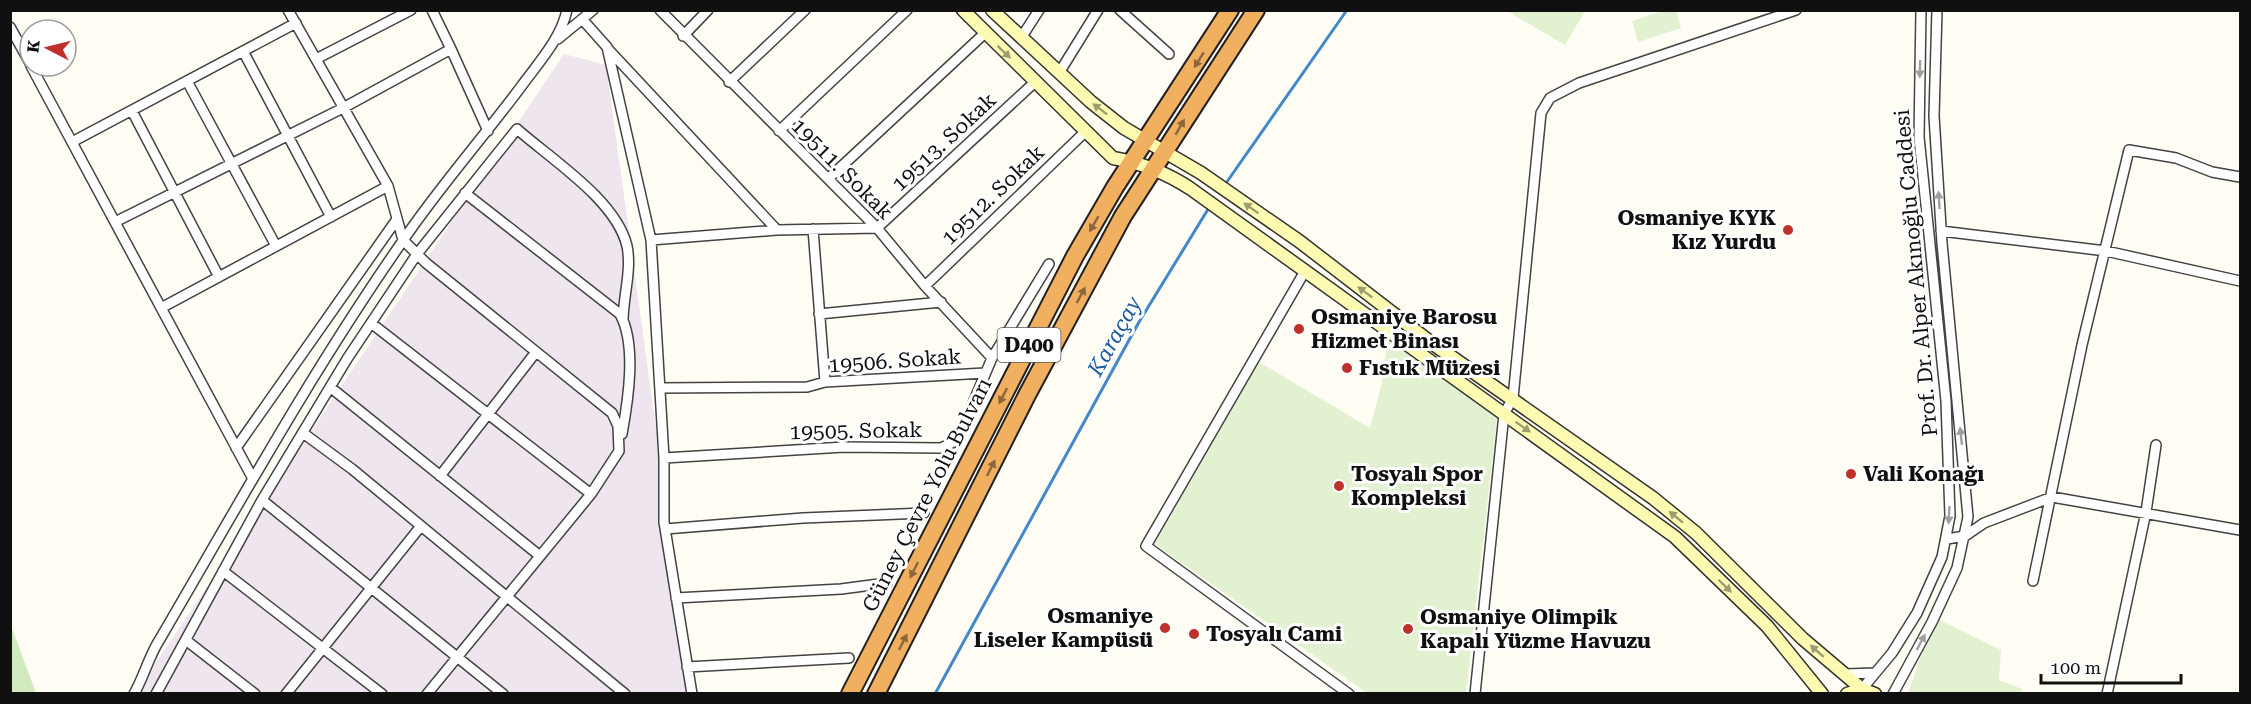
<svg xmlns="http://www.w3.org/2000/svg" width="2251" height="704" font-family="'Roboto Serif',serif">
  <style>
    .industrial { fill: #eee5ee }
    .green { fill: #d0e9bd }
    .pitch { fill: #e2f1cf }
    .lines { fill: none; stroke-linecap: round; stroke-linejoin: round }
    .stream { stroke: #4288cb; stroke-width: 3 }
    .street-casing { stroke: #434343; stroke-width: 12 }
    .secondary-casing { stroke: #323232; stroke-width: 15 }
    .highway-casing { stroke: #212121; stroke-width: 20 }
    .street { stroke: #fff; stroke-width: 9 }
    .secondary { stroke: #fdfbb1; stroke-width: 12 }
    .highway { stroke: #f1af60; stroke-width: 16 }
    .oneway { fill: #9e9d71 }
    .oneway2 { fill: #8c673c }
    .oneway3 { fill: #9f9f9f }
    .poi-dot { fill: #be302a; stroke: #fff; stroke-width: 2 }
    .labels { text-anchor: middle; stroke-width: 6; stroke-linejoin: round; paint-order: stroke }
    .shield { fill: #fff; stroke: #585858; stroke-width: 1.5 }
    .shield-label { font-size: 20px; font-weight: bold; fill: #101010 }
    .street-label { font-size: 21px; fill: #101010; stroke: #fff }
    .poi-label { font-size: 21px; font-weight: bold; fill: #101010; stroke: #fff; text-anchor: start }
    .water-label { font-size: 22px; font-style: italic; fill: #1b5aa1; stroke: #fff }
  </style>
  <rect width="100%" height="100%" fill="#fffdf4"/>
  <path class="industrial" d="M564 54 606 65 680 603 696 693 135 694Z"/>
  <path class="green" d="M11 626 36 693H11Z"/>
  <path class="pitch" d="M1665 10 1676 11 1681 28 1638 42 1632 21Z
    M1507 11H1585L1565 45Z
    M1388 339 1497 418 1466 693H1367L1155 544 1259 362 1370 428 1382 383Z
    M1938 619 2001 650 1999 680 2022 689 2021 694H1908L1924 646Z"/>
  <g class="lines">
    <path class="stream" d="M1224 186 1347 10
      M935 694 1139 322 1210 206"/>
    <g class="street-casing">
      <path id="street" d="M288 10 388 186 403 240 426 263 612 413 618 426 619 451 591 494 427 694
        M660 10 877 228 925 286 992 358
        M1120 10 1169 54
        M582 19 607 47 651 240 664 458V522L692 694
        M10 27 30 63
        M683 36 708 10
        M1021 38 1039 10
        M558 39 593 10
        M451 49 488 131
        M608 49 777 230
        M243 51 331 217
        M316 59 411 10
        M31 66 252 477
        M1059 73 1098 10
        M187 81 276 246
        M729 82 805 10
        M132 111 219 277
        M779 131 907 10
        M72 142 296 23
        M828 179 985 33
        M465 193 620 314C637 345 628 401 622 434
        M115 222 343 108 451 49 432 10
        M813 229 825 382
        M1941 231 2106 251 2240 281
        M651 240 777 230 877 228 1035 82
        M1305 271 1146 546 1349 694
        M925 286 1086 131
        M161 308 388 186
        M819 314 941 302
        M371 323 591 494
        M330 387 540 556
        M660 388 807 387 825 382 985 373
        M303 433 352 469 625 694
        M236 448 397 219
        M664 458 844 447 941 448 956 441 959 436 992 358 1049 264
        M440 476 536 352
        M262 500 503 694
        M665 529 803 518 924 513
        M1947 539 1965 536 1984 523 2052 497 2240 530
        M223 571 382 694
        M2033 581 2082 345 2129 150 2176 158 2212 172 2240 177
        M676 598 841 589 887 583
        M187 641 255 694
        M687 667 849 658
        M1846 674 1875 673
        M1862 689 1892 653 1917 613 1942 557 1950 516 1946 401 1919 137 1921 10
        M134 694C143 678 148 660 157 644 236 509 312 371 402 242 439 187 484 137 523 84 540 61 561 38 567 10
        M156 694 262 500 347 359 417 254 517 129C552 160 616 200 627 246 632 270 623 297 623 321
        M286 694 421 526
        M1475 694 1504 414 1513 398 1541 113 1550 98 1579 83 1796 10
        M1893 694 1932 622 1957 568 1968 517 1942 243 1934 116 1937 10
        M2107 694 2146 512 2156 445"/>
    </g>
    <g class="secondary-casing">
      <path id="secondary" d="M963 10 1113 158C1142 163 1167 173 1191 189L1675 537 1767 626 1822 694
        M992 10 1091 102 1124 128 1201 173 1299 241 1429 341 1653 498 1696 533 1803 639 1862 689
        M1847 694 1862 689 1875 694"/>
    </g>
    <g class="highway-casing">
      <path id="highway" d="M850 694 1075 256 1115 187 1230 10
        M876 694 1027 395 1123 216 1256 10"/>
    </g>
    <use href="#street" class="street"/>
    <use href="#secondary" class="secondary"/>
    <use href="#highway" class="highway"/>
  </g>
  <defs><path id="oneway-solid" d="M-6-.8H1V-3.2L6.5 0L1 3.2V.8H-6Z" transform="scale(1.5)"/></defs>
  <g class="oneway">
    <use href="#oneway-solid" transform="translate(1004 52) rotate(44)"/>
    <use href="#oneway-solid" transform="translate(1100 109) rotate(-143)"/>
    <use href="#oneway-solid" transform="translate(1251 208) rotate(-145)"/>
    <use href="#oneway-solid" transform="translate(1365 292) rotate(-143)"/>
    <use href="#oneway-solid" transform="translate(1523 427) rotate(35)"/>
    <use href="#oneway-solid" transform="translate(1676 517) rotate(-141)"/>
    <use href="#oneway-solid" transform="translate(1725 586) rotate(44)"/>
    <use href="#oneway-solid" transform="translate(1817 651) rotate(-139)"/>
  </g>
  <g class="oneway2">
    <use href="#oneway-solid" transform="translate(1199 60) rotate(122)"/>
    <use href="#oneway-solid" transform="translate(1180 127) rotate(-60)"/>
    <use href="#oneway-solid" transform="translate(1094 224) rotate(120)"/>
    <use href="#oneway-solid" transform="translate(1081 295) rotate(-62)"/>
    <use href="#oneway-solid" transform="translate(1003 396) rotate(117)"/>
    <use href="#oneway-solid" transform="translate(991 468) rotate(-63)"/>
    <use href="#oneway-solid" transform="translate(914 570) rotate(117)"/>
    <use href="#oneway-solid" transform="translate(903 642) rotate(-63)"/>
  </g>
  <g class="oneway3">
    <use href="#oneway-solid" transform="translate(1920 69) rotate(91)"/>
    <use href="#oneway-solid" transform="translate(1939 200) rotate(-94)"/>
    <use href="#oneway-solid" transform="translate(1961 436) rotate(-96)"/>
    <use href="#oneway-solid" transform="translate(1949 515) rotate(93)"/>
    <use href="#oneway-solid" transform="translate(1921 642) rotate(-62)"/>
  </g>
  <g class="poi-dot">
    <circle cx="1788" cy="230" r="6"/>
    <circle cx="1299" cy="329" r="6"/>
    <circle cx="1347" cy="368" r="6"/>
    <circle cx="1851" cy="474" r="6"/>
    <circle cx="1339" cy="486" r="6"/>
    <circle cx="1165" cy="628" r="6"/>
    <circle cx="1408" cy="629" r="6"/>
    <circle cx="1194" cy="634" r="6"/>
  </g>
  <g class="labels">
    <rect class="shield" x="997.5" y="328" width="63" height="34" rx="4.5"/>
    <g class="shield-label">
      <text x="1029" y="352">D400</text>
    </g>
    <g class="street-label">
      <text transform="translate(944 142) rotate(-43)" y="7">19513. Sokak</text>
      <text transform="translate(842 169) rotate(45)" y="7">19511. Sokak</text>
      <text transform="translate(993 195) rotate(-44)" y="7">19512. Sokak</text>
      <text transform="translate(1916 273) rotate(-95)" y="7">Prof. Dr. Alper Akınoğlu Caddesi</text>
      <text transform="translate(895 361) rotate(-4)" y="7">19506. Sokak</text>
      <text transform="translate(856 431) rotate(-1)" y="7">19505. Sokak</text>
      <text transform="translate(927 495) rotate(-63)" y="7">Güney Çevre Yolu Bulvarı</text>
    </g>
    <g class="poi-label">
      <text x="1776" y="225" text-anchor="end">Osmaniye KYK<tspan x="1776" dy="24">Kız Yurdu</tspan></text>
      <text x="1311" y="324">Osmaniye Barosu<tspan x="1311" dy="24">Hizmet Binası</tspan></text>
      <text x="1359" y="375">Fıstık Müzesi</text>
      <text x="1351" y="481">Tosyalı Spor<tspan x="1351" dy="24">Kompleksi</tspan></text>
      <text x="1863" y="481">Vali Konağı</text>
      <text x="1153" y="623" text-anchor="end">Osmaniye<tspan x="1153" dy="24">Liseler Kampüsü</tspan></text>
      <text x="1420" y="624">Osmaniye Olimpik<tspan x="1420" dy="24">Kapalı Yüzme Havuzu</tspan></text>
      <text x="1206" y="641">Tosyalı Cami</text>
    </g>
    <g class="water-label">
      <text transform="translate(1114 336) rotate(-61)" y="8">Karaçay</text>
    </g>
  </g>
  <rect width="2251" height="704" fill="none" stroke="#101010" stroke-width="24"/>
  <g transform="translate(48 48) rotate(277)"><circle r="28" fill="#ffffff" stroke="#9f9f9f" stroke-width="1.5"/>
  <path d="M0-4.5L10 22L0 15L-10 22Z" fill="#be302a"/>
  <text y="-9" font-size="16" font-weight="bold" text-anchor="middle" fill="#101010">K</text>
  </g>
  <path d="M2041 674v9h140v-9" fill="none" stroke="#101010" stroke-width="3"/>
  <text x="2050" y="674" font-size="18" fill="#101010" stroke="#ffffff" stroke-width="4.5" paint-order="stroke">100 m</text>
</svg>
